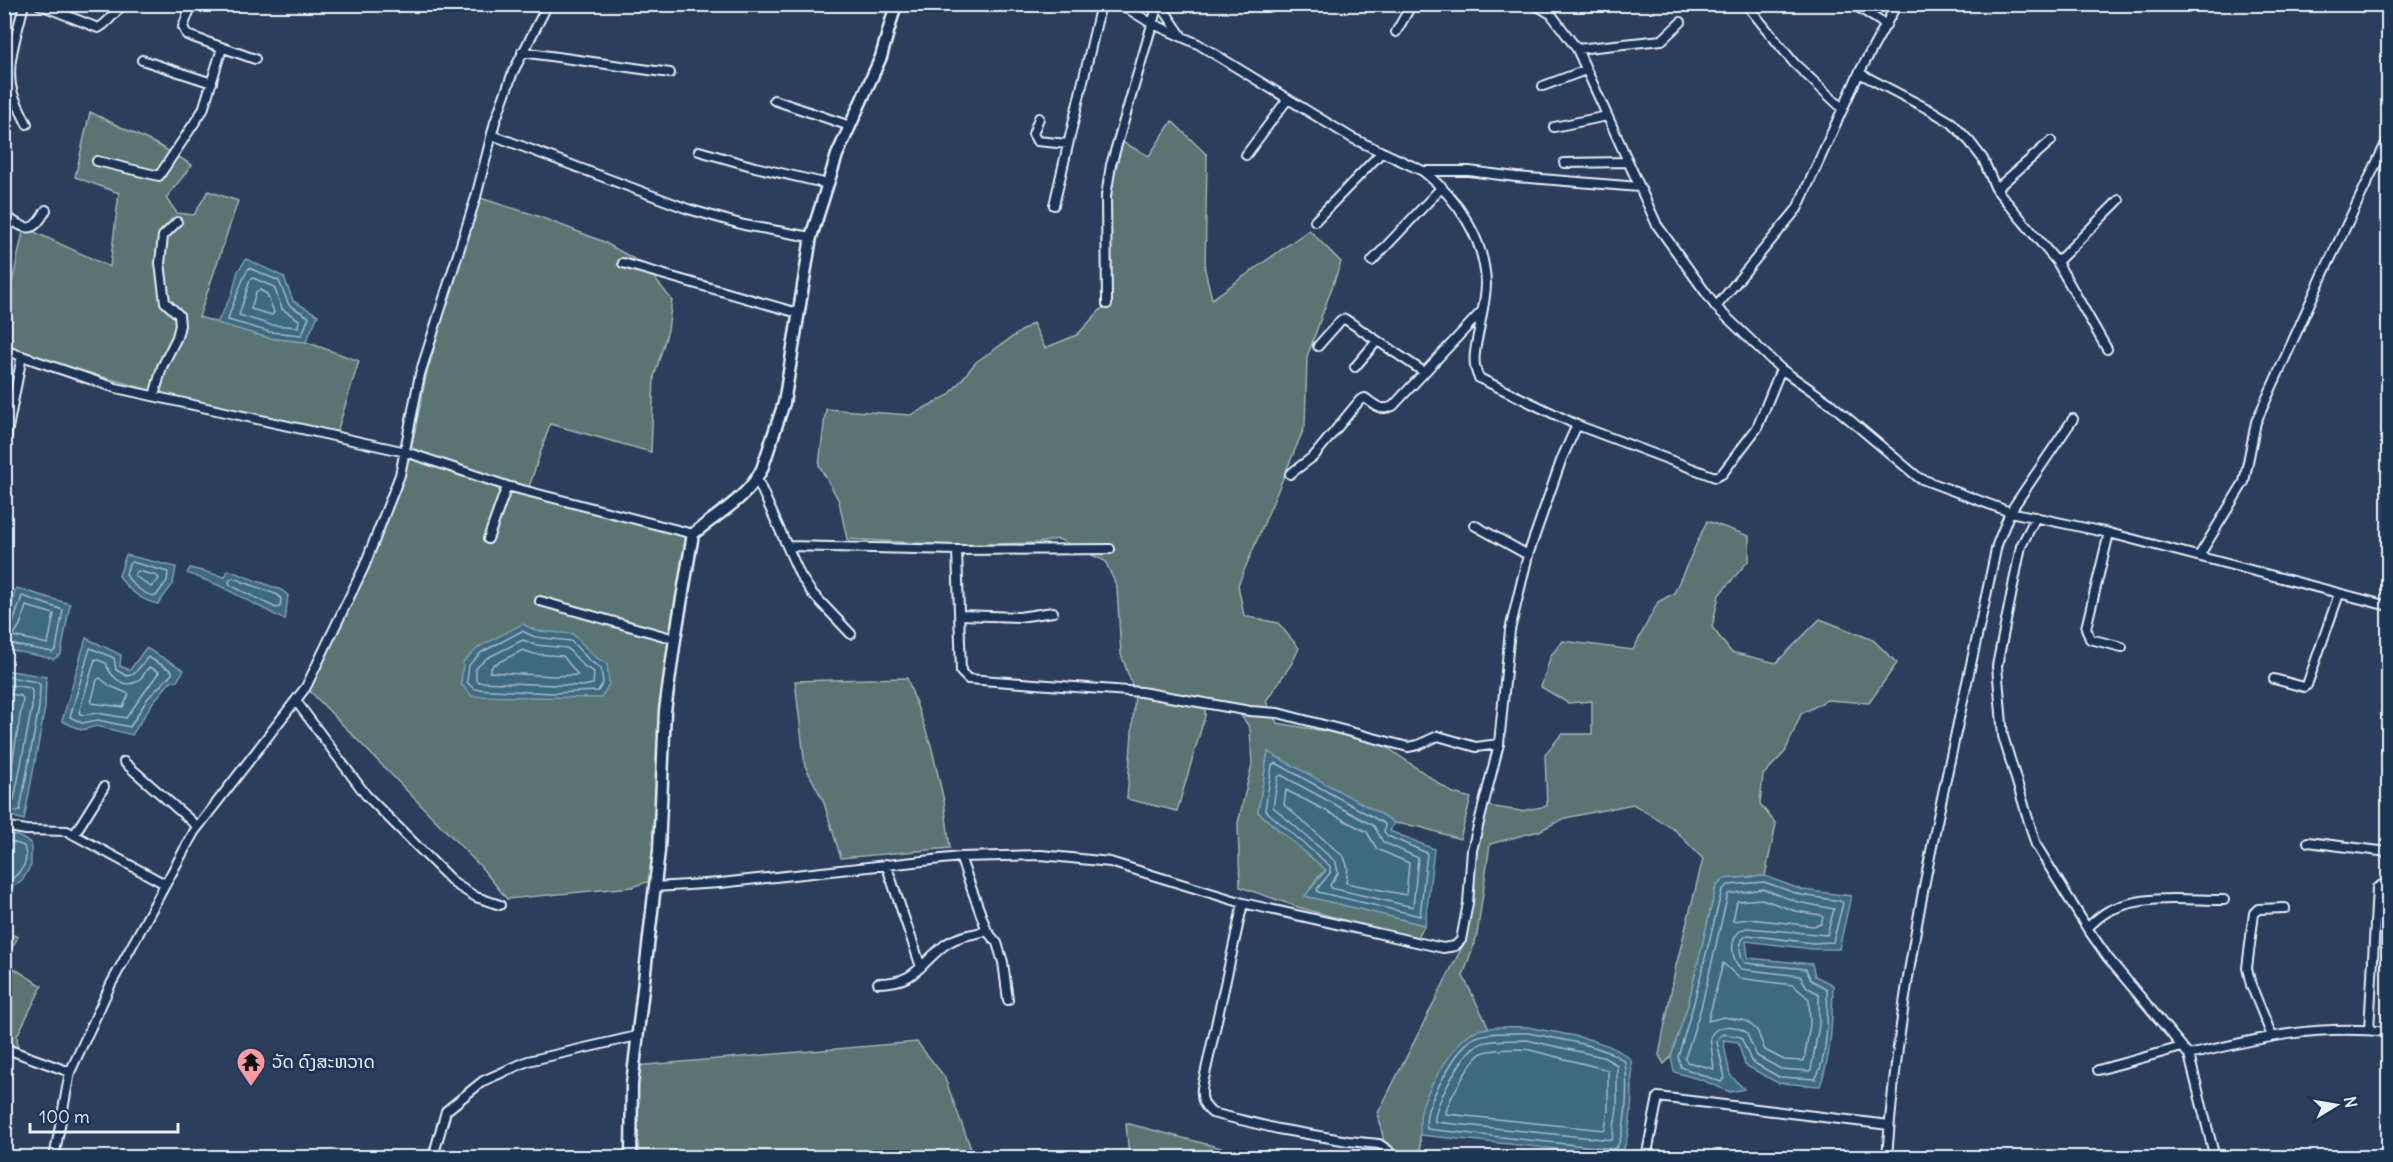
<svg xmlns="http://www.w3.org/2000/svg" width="2393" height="1162" font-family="Delius,'Noto Sans Lao',sans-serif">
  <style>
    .green { fill: #5a7471; stroke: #a1b2b4; stroke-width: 1.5 }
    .water { fill: #3c6981; stroke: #819fb1; stroke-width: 1.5 }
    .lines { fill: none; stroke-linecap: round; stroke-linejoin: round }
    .shore { stroke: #a3bbc8; stroke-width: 1.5 }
    .street-casing { stroke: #e8f1f8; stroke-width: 12 }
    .secondary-casing { stroke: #e8f1f8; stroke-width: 15 }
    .street { stroke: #1d3557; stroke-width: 8 }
    .secondary { stroke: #1d3557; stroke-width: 10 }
    .labels { text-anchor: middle; stroke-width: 6; stroke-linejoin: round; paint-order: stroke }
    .poi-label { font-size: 18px; fill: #e8f1f8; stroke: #1d3557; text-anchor: start }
  </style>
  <rect width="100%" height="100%" fill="#2b3e5b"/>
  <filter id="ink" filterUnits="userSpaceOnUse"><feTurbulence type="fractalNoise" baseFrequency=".0167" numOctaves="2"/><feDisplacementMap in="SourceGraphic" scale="12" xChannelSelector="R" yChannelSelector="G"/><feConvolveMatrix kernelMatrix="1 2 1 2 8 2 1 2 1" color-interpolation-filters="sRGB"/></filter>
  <g filter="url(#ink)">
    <path class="green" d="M90 112 160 146 192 165 166 198 177 213 194 215 208 191 238 201 199 317 269 338 306 342 359 361 336 435 254 414 181 399 5 349 4 301 11 288 24 227 110 267 119 193 75 177Z
      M1172 121 1207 155 1205 270 1212 299 1309 230 1341 262 1307 357 1305 426 1238 585 1244 616 1278 623 1299 648 1292 663 1266 701 1277 723 1330 732 1385 746 1453 793 1471 798 1460 839 1420 827 1394 823 1268 752 1258 812 1326 870 1317 878 1306 896 1425 925 1416 940 1301 908 1240 887 1238 823 1252 764 1250 728 1237 710 1205 708V716L1177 811 1127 799 1135 693 1121 654 1117 587 1105 561 1058 539 1038 543 949 545 847 539 839 501 819 465 826 409 911 415 949 395 976 362 1033 323 1045 348 1077 335 1104 306 1105 209 1118 140 1149 156Z
      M477 197 535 215 602 241 643 264 672 300 668 330 654 377 651 452 550 424 529 487 696 534 667 714 656 879 632 887 507 899 481 867 308 689 366 569 399 489 410 454 426 377Z
      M1707 521 1749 536V560L1719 595 1712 627 1731 652 1776 663 1820 619 1873 640 1897 663 1869 703 1827 700 1801 714 1785 752 1763 775 1760 804 1776 824 1765 876 1724 879 1716 887 1688 1005 1671 1057 1664 1064 1659 1055 1676 966 1703 859 1675 830 1633 804 1565 818 1539 831 1490 844 1477 935 1463 976 1489 1028 1472 1032 1420 1135 1421 1157H1387L1378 1113 1462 947 1477 840 1488 806 1521 811 1547 806 1545 754 1562 734H1592V701L1568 703 1541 687 1551 655 1563 641 1633 650 1658 602 1674 593Z
      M907 678 931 745 944 801 950 848 841 858 823 800 805 766 795 681Z
      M5 932 18 937 5 961Z
      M4 962 42 986 17 1036 18 1050 5 1045Z
      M917 1042 944 1076 974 1157 631 1158 635 1066Z
      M1126 1123 1248 1155V1157H1129Z"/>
    <path class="water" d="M246 259 284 277 293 301 318 315 306 342 269 338 217 323 232 294 238 271Z
      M126 555 176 567 173 584 158 604C142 601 128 590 119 576Z
      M190 568 225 577 228 570 281 590 288 595 285 620 220 586 187 573Z
      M16 588 70 604 61 654 54 659 5 649V630Z
      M522 624 537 631 573 634 594 656 607 664 609 684 601 698 472 696 461 684 463 662 479 647Z
      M86 638 121 655 120 666 130 670 146 648 184 670 177 681H171L153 702 132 735 97 726 81 730 62 721Z
      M5 670 46 677 45 708 24 820 5 814Z
      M1268 752 1381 814 1394 823 1390 831 1434 849 1425 925 1305 896 1326 870 1258 812Z
      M5 833 18 836 31 843V865L22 881 13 886 5 904Z
      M1765 876 1802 890 1851 896 1839 949H1812L1746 941 1748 958 1812 964 1815 976 1833 985C1832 1020 1832 1053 1820 1086L1778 1083 1745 1065 1738 1042 1723 1040 1730 1075 1744 1089 1730 1092 1702 1080 1674 1072 1671 1057 1688 1005 1716 887 1724 879Z
      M1528 1027C1558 1034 1610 1038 1631 1060 1633 1090 1633 1123 1623 1151L1615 1155 1420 1135C1420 1128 1419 1119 1421 1112 1424 1094 1456 1039 1473 1032 1489 1025 1511 1027 1528 1027Z"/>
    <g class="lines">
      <path class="shore" d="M249 268 279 281 289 305 309 317 302 335 270 332 228 320C228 316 246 270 249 268Z
        M253 278 274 287 282 309 299 320 298 327 271 325 239 315 250 280Z
        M260 290 267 294 274 312 272 315 251 309 256 292Z
        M132 562 168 572 167 581 156 596C146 596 130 584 126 574L129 564Z
        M138 571 157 576 159 579 151 587 135 576V573Z
        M233 578 278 595 281 599 280 607 276 608 230 585 229 581Z
        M26 606 54 614 48 644 13 636 20 625Z
        M4 626 13 623 22 596 63 610 56 649 53 652 4 643
        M522 631 535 637 571 641 590 661 601 668 603 683 598 691 552 693 474 689 467 682 469 665 482 652Z
        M523 640 535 645 567 648 584 666 594 672 593 684 583 686 479 682 476 680V668L487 658Z
        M90 648 114 658 116 670 127 676 134 674 148 657 172 671V674L148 698 130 727 98 720 82 723 70 717Z
        M523 650 534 654 563 656 578 675 553 676 489 672 493 665Z
        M95 659 106 663C109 674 122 689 136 682 142 679 145 672 149 667L159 672 126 718 98 713 83 715 79 713Z
        M4 676 37 682 40 685 39 707 20 810 17 812 4 809
        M100 678 110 686 129 694 123 707 91 703 97 680Z
        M4 684 30 688 32 691V707L14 800 12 802 4 801
        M4 693 21 696 23 699 9 782 4 792
        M1276 763 1378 820 1385 824 1384 832 1388 836 1427 853 1420 916 1318 892 1317 889 1330 873V866L1265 810 1272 765Z
        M1281 775 1374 826 1383 842 1418 858 1413 907 1331 888 1330 885 1338 873 1336 862 1273 807 1278 777Z
        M1286 790 1367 832 1377 849 1409 863 1406 895 1346 883 1348 868 1344 857 1284 805Z
        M4 839 24 846C32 872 11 873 4 891
        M1764 882 1801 895 1840 901 1843 903 1833 942 1812 943 1748 935C1737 939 1739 955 1745 963L1806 969 1811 980 1827 989C1828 1012 1828 1060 1815 1079L1779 1077 1751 1061 1741 1037 1723 1034 1719 1037 1717 1042 1725 1078 1721 1082 1681 1067 1678 1057 1693 1006 1722 890 1728 885Z
        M1763 889 1798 902 1834 909 1827 935 1747 928C1729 932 1729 958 1741 969L1800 976 1807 987 1819 994V1025L1811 1070 1809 1071 1781 1069 1757 1056 1746 1032C1734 1025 1717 1023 1710 1037L1714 1069 1687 1062 1685 1058 1701 1008 1728 894Z
        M1762 899 1795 911 1821 915 1823 917 1821 924 1813 926 1750 919 1733 921 1737 901Z
        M1723 963 1739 978 1793 985 1809 999 1810 1024 1804 1061 1784 1060 1765 1050 1757 1030 1746 1021 1724 1017 1708 1021Z
        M1528 1033C1551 1038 1609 1046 1625 1062 1628 1083 1627 1128 1617 1147L1613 1149 1427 1129C1426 1123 1426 1116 1428 1110 1434 1093 1459 1043 1476 1037 1492 1032 1511 1033 1528 1033Z
        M1527 1040 1603 1057 1617 1065V1109L1612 1140 1435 1122C1433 1107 1463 1053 1476 1046 1489 1038 1512 1041 1527 1040Z
        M1526 1049 1608 1070V1109L1605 1130 1446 1114C1446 1103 1473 1057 1482 1053 1495 1048 1513 1050 1526 1049Z"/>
      <g class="street-casing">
        <path id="street" d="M24 4C18 32 4 66 13 94 17 104 22 114 27 124
          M38 4 98 28C107 25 115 11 124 4
          M192 4 183 27 187 35 255 59
          M1120 4 1151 23 1198 44 1352 138 1423 171H1469L1516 177 1639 187
          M1160 4 1181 35
          M1534 4 1551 14 1577 49 1657 225 1716 307 1781 369 1831 404 1919 478 2010 512 2109 533 2388 606
          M1746 4 1794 63 1843 109
          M1853 4 1886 25
          M1978 4H1985
          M1047 5V4
          M1396 32 1412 4
          M1577 49 1662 40 1681 22
          M522 52 670 73
          M142 60 212 83
          M1859 73 1932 111 1952 123 1970 142 1983 159 1996 189 2057 262 2107 349
          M1543 86 1586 70
          M774 100 850 126
          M1039 118 1033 134 1037 141 1068 144
          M1554 127 1607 116
          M492 135 688 209 744 225 811 237
          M699 151 755 167 828 184
          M1246 155 1287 100
          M97 161 159 176 203 110 222 48
          M1564 163 1627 162
          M1423 171C1457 198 1485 239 1486 284 1486 297 1482 312 1480 325 1477 343 1470 361 1479 378L1577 425 1715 477 1722 474 1757 428 1781 369
          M1996 189 2051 141
          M1054 205 1101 4
          M4 215C25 229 32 236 46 210
          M1315 221 1382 152
          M1372 261 1442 187
          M2057 262 2119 200
          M623 263 798 313
          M1107 304 1106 196 1111 165 1158 4
          M1716 307 1797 209 1859 73 1897 4
          M1318 346 1341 320 1345 319 1424 372
          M4 350 116 388 406 452 507 486 693 534
          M1355 367 1377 341
          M154 396 162 367 177 337 180 325 179 315 165 302 160 263 163 236 177 222
          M4 449 22 356
          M1290 474 1314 456 1360 400 1365 398C1375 405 1381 412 1393 406L1482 311
          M757 479 800 575 812 593 851 634
          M2036 517 2021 546 1997 666 2003 736 2036 845 2087 928 2108 958 2189 1055 2215 1158
          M1474 525 1528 555
          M2109 533 2086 628 2090 639 2122 647
          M488 539 507 486
          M789 546 957 550 1110 549
          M957 550 961 672 968 679 1141 692 1250 711 1278 713 1408 747 1418 745 1438 736 1476 747 1499 744
          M2199 556 2244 482 2256 422 2324 272 2388 139
          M540 601 675 639
          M960 615 1019 617 1053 612
          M2274 679 2304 687 2307 685 2339 594
          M296 701 366 795 455 884 476 897 500 905
          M124 762 198 827
          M4 826 26 830 67 831 165 884
          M74 835 104 787
          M2308 842 2388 852
          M960 857 987 931 997 943 1003 962 1008 1000
          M886 864 921 967
          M655 887 720 883 960 857 1041 855 1110 862 1243 903 1443 948 1455 946 1461 940 1468 903 1472 850 1499 744 1510 630 1528 555 1562 458 1577 425
          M1243 903 1202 1088C1201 1100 1204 1106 1212 1113L1278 1129 1348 1141 1379 1144 1388 1150 1394 1158
          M2087 928C2095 921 2102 913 2113 909 2146 894 2189 900 2224 900
          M878 983C917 983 918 965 946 944 958 936 973 934 987 931
          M2369 1030 2377 888 2387 882 2388 878
          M2272 1036 2251 985 2247 968 2254 913 2258 909 2285 908
          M4 1048 70 1072
          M2189 1055C2259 1038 2315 1024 2388 1032
          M2098 1070 2182 1047
          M54 1158 70 1072 111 984 194 832 306 687 364 567 400 475 420 374 476 197 495 122 513 72 548 4
          M437 1158 435 1150 446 1111 483 1081 528 1061 637 1036
          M1232 1158H1236
          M1646 1158 1658 1097 1889 1125
          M1887 1158C1901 951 1954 748 1997 545L2010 512 2073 419"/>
      </g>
      <g class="secondary-casing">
        <path id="secondary" d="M631 1158 632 1084 659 851 665 711 675 639 693 534C717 514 748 498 762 469L784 403 811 237 837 155 881 57 896 4"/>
      </g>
      <use href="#street" class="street"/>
      <use href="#secondary" class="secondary"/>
    </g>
  </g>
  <defs>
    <g id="temple-pin" transform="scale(1.5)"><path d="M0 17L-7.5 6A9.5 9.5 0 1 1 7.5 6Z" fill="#ff9aa2" stroke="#1d3557"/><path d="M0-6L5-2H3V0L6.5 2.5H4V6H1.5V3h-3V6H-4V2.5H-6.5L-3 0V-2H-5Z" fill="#111"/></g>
  </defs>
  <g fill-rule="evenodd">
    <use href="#temple-pin" x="251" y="1062"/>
  </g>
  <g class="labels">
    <g class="poi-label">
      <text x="272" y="1068">ວັດ ດົງສະຫວາດ</text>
    </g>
  </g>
  <rect width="2393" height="1162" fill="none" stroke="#1d3557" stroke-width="24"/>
  <rect x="12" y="12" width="2369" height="1138" fill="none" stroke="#e8f1f8" stroke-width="2" filter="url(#ink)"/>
  <g transform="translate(2336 1105) rotate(79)" stroke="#1d3557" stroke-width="4.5" paint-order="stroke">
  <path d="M0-4.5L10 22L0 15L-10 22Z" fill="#e8f1f8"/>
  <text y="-9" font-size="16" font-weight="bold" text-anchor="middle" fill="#e8f1f8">N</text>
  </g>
  <path d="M30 1123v9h148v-9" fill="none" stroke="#e8f1f8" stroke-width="3"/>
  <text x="39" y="1123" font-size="18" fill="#e8f1f8" stroke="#1d3557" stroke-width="4.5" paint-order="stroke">100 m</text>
</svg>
